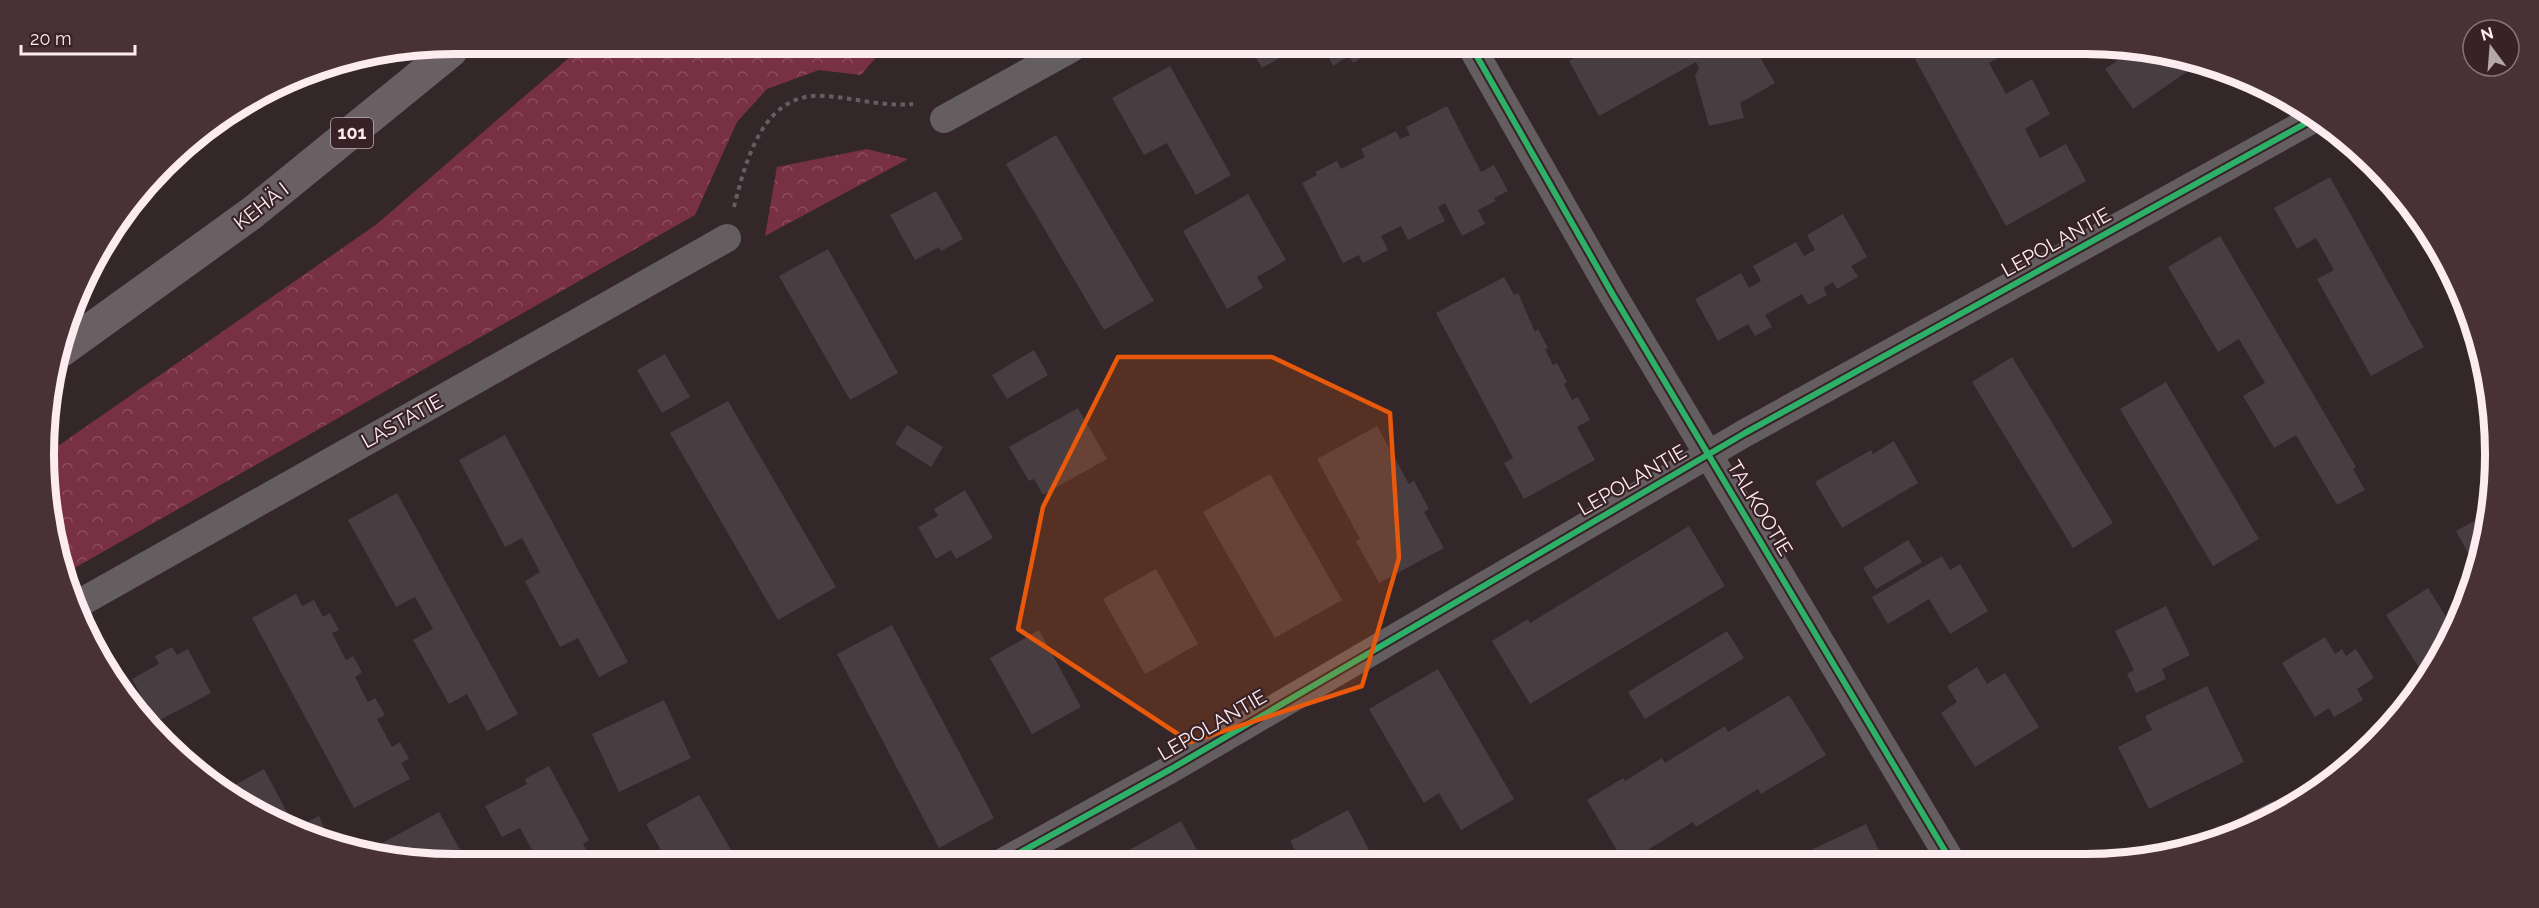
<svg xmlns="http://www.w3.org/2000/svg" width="2539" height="908" font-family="Raleway,sans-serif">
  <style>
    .forest { fill: url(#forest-crowns) }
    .building { fill: #483d40 }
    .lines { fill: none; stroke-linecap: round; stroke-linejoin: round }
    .path { stroke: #655e60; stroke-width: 4; stroke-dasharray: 4.5 4.5; stroke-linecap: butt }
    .minor { stroke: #645e60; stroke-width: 28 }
    .trunk { stroke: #6a6063; stroke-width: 33 }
    .cycleway-casing { stroke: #382227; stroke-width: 10 }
    .cycleway { stroke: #2db169; stroke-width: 6 }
    .marked { fill: #e8590c; fill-opacity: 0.2; stroke: #e8590c; stroke-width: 4.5; stroke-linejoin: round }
    .labels { text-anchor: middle; stroke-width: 4.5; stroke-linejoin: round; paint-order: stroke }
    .shield { fill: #382227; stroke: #c1afb3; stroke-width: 1.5 }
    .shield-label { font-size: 18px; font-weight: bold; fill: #fcecef }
    .street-label { font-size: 20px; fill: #fcecef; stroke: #382227 }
    .rim { fill: none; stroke: #fcecef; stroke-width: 8 }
  </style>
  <defs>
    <pattern id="forest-crowns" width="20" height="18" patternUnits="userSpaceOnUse" patternTransform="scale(1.5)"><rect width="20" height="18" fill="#783043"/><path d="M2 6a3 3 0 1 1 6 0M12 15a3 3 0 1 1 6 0" fill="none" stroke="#8c4e5e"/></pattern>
  </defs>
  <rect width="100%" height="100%" fill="#33272a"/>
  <path class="forest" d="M883 49 861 75 819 70 767 89 737 122 695 215 64 574C49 541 44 491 45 455L377 224 578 50Z
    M867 149 908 159 765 236 777 167Z"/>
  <path class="building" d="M1907 44H2013L2016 49 1989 63 2006 94 2032 79 2050 114 2025 129 2040 158 2066 144 2086 181 2006 226Z
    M1753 45 1775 83 1740 103 1744 118 1709 126 1695 76 1699 68 1696 62 1599 116 1569 61 1595 46Z
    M1250 47H1299L1262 68Z
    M1323 47H1381L1353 63 1349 56 1333 66Z
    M2133 50 2178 56 2188 71 2133 109 2105 69Z
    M1170 66 1231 175 1196 195 1167 143 1144 155 1112 98Z
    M1447 106 1481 172 1494 165 1508 191 1494 198 1496 201 1478 210 1485 224 1462 236 1445 203 1438 207 1445 221 1408 240 1401 226 1381 236 1388 250 1363 263 1359 255 1343 263 1302 183 1317 175 1315 172 1337 161 1341 169 1365 157 1361 149 1396 131 1400 139 1410 135 1406 127Z
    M1056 135 1154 301 1104 330 1006 164Z
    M2330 177 2424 347 2371 376 2317 279 2334 270 2316 238 2297 249 2274 208Z
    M936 191 963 239 941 251 939 247 915 260 890 215Z
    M1248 194 1286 260 1257 277 1263 288 1227 309 1183 231Z
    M1843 214 1867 257 1851 266 1858 277 1837 289 1833 282 1823 288 1827 295 1808 305 1802 294 1765 315 1772 327 1755 336 1748 324 1718 341 1695 299 1741 273 1749 288 1761 281 1753 266 1796 242 1804 256 1815 250 1807 235Z
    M2220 236 2356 467 2353 469 2365 490 2337 505 2296 435 2274 448 2243 396 2265 383 2239 339 2218 352 2168 267Z
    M2435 241 2449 268 2447 269 2432 242Z
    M828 249 898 373 850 400 779 276Z
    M1504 277 1514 295 1518 293 1535 332 1538 329 1548 348 1545 349 1553 365 1557 363 1567 382 1564 384 1572 400 1578 397 1590 420 1577 427 1595 460 1524 499 1504 463 1513 458 1436 313Z
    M1034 350 1048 375 1007 399 992 375Z
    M665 354 690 397 662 413 637 370Z
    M2012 357 2113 523 2073 548 1972 382Z
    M2166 382 2259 539 2213 566 2120 409Z
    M728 401 836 587 778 620 670 433Z
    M1078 408 1107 459 1043 495 1034 479 1029 481 1009 447Z
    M907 425 943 447 931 467 895 444Z
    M1377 426 1409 484 1414 481 1429 509 1424 512 1444 548 1379 583 1356 541 1360 539 1317 459Z
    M505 435 628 662 599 677 578 638 560 647 525 581 540 572 522 538 505 547 459 460Z
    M1894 441 1918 483 1842 528 1815 482 1871 450 1873 454Z
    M1270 474 1342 600 1275 638 1203 512Z
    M965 490 993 538 956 559 951 550 936 559 918 527 938 516 934 509Z
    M397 493 518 714 487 731 467 694 449 704 413 640 433 629 415 597 396 607 348 520Z
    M2489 513 2482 560 2477 570 2456 531Z
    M1689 526 1725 586 1530 704 1492 641 1528 619 1530 623Z
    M1908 540 1922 562 1876 589 1863 568Z
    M1942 556 1950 570 1960 564 1988 611 1950 634 1929 599 1888 624 1872 597Z
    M1156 569 1198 644 1145 674 1103 599Z
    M2428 588 2453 628 2436 665 2433 659 2419 668 2386 615Z
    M296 594 302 606 314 600 323 617 330 613 339 630 332 633 346 660 353 656 362 672 355 677 368 702 375 698 385 715 377 719 392 747 400 742 409 759 401 763 410 779 354 808 252 618Z
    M2166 606 2190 655 2162 669 2166 679 2136 693 2127 674 2134 670 2115 631Z
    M892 625 994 818 939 848 837 654Z
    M1039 630 1081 707 1032 734 990 658Z
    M1727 631 1744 658 1645 719 1628 692Z
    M2325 637 2335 654 2342 649 2346 656 2356 649 2374 678 2357 689 2363 700 2334 717 2329 708 2315 717 2282 663Z
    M172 647 177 655 188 649 211 693 156 722 132 679 159 664 155 656Z
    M1977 667 1987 684 2005 673 2039 727 1975 767 1941 713 1957 702 1947 686Z
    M1438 669 1514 799 1461 830 1439 793 1424 803 1369 709Z
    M2207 686 2244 762 2149 809 2118 747 2152 730 2145 716Z
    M1789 695 1826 755 1761 794 1758 789 1696 827 1693 822 1628 862H1624L1587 800 1623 778 1625 781 1662 758 1665 763 1725 726 1728 732Z
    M664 700 691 758 619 792 592 734Z
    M549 766 589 840 583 844 594 864H540L520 828 502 837 485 806 527 784 525 779Z
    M264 769 295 827 222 792Z
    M699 795 737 860 730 864H669L646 824Z
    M1348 810 1376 863H1302L1290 841Z
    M439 812 468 864 364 853Z
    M319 816 331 843 301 829 300 826Z
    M1181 821 1204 863H1106Z
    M1866 824 1884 861 1812 862 1807 852Z"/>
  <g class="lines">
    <path class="path" d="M734 207C746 160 763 91 825 96 855 98 883 107 913 104"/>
    <path class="minor" d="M1471 46 1613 295 1951 861
      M944 119 1072 48
      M78 604 727 238
      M2255 826 2277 815
      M1001 863 1171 769 1745 433 2317 117"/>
    <path class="trunk" d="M62 350 252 213 451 51"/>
    <g class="cycleway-casing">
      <path id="cycleway" d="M1471 46 1613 295 1951 861
        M1001 863 1171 769 1745 433 2317 117"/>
    </g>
    <use href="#cycleway" class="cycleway"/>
  </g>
  <path class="marked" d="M1118 357H1272L1390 413 1399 558 1362 686 1190 742 1018 629 1043 507Z"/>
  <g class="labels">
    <rect class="shield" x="331" y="118" width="42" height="30" rx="4.5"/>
    <g class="shield-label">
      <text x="352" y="139">101</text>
    </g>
    <g class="street-label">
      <text transform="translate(261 206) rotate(-38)" y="7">KEHÄ I</text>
      <text transform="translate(2056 242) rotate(-29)" y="7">LEPOLANTIE</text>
      <text transform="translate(402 421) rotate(-29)" y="7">LASTATIE</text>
      <text transform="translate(1632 480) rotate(-30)" y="7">LEPOLANTIE</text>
      <text transform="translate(1760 508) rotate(59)" y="7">TALKOOTIE</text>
      <text transform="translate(1212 725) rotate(-30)" y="7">LEPOLANTIE</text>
    </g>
  </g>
  <path d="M0 0H2539V908H0ZM454 54H2085A400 400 0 0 1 2485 454V454A400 400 0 0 1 2085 854H454A400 400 0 0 1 54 454V454A400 400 0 0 1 454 54Z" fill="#483237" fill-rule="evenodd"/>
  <path class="rim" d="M454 54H2085A400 400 0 0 1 2485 454V454A400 400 0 0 1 2085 854H454A400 400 0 0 1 54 454V454A400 400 0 0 1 454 54Z"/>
  <g transform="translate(2491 48) rotate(344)"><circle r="28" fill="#382227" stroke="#867377" stroke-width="1.5"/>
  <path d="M0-4.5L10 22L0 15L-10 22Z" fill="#b6a7aa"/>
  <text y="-9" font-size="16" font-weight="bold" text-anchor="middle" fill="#fcecef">N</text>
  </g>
  <path d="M21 45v9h114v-9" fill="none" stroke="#fcecef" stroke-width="3"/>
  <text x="30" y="45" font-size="18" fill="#fcecef" stroke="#382227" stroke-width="4.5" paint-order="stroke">20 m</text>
</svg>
